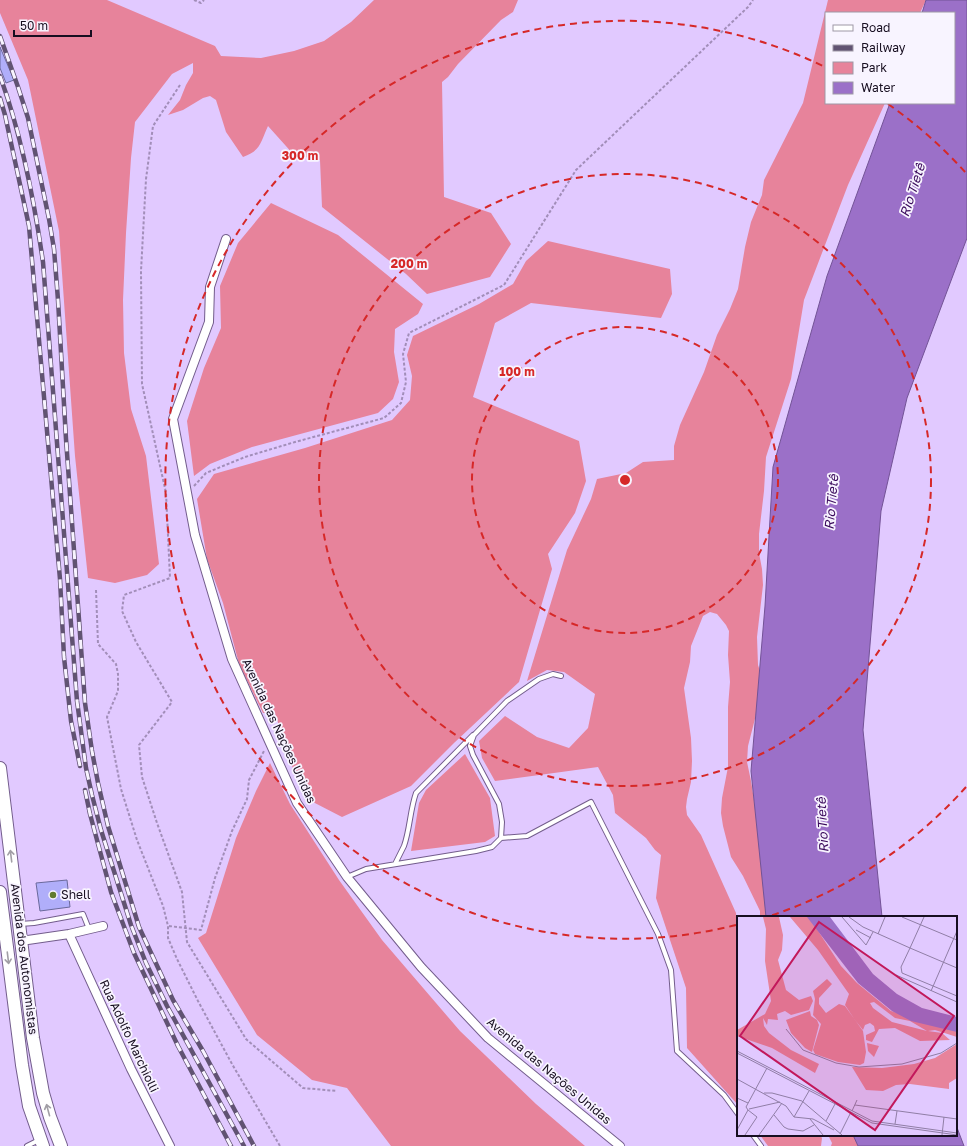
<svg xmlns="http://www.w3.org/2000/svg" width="967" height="1146" font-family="'Golos Text',sans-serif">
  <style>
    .green { fill: #e7839b }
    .water { fill: #9b70c8; stroke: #735396 }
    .building { fill: #b0aefa; stroke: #6a699b }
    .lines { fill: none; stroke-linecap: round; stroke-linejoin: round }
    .lane-casing { stroke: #735d8c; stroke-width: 6 }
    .street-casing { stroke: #735d8c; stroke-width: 10 }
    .primary-casing { stroke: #735d8c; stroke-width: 14 }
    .path { stroke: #a28eb9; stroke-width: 2; stroke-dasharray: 3 2; stroke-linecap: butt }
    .lane { stroke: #fff; stroke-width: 4 }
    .street { stroke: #fff; stroke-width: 8 }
    .primary { stroke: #fff; stroke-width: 12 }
    .rail-casing { stroke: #615372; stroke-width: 4.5 }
    .rail { stroke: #f8f4ff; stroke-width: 3; stroke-dasharray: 9; stroke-linecap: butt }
    .oneway { stroke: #a29fa6 }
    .ring { fill: none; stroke: #d62828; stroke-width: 2; stroke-dasharray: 7 5 }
    .poi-dot { fill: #627b2e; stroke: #f8f4ff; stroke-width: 1.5 }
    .labels { text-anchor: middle; stroke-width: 3.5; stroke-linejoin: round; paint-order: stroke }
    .street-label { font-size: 12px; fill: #170e20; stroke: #f8f4ff }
    .poi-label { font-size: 12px; fill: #170e20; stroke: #f8f4ff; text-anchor: start }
    .water-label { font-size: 13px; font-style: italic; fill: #3a0a5c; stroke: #f8f4ff }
    .inset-road { fill: none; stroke: #907ea6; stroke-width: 1 }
    .view { fill: #c2185b; fill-opacity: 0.15; stroke: #c2185b; stroke-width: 2 }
    .inset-edge { fill: none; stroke: #170e20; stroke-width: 2 }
    .centre { fill: #d62828; stroke: #f8f4ff; stroke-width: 2 }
    .ring-label { font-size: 12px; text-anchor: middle; font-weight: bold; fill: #d62828; stroke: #f8f4ff; stroke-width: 3.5; stroke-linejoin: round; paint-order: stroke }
  </style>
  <rect width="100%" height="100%" fill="#e1c9ff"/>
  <path class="green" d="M0 0H107L215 46 221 56 261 58 294 51 324 41 351 22 374 0H518L513 12 501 20 458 64 448 77 442 82 444 197 491 213 511 244 490 277 427 294 406 274 322 207 320 160 294 155 268 126C261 141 261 151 243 157L226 132 216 100 210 96 203 98 183 110 168 115 180 100 186 85 193 73V63L172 74 135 122 131 158 126 233 123 300 124 353 131 409 146 456 159 564 147 575 115 583 88 578 75 456 59 231 28 80 0 13Z
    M828 0H926L920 13H826V103H885L848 185 804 300 791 379 766 457 764 491 759 534V553L762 569 763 585 757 637 758 665 761 674 758 707 748 746 747 762 751 781 757 818 783 917H760V911L743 876 731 857 723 826 721 813 722 798 728 767V707L730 682 728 655 729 631 726 625 717 614 710 612 703 616 691 646 690 662 684 688 691 738 692 761 691 782 687 799 686 807 687 815 701 835 736 913 738 952V1105L687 1048 686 988 656 898 661 855 655 850 646 838 615 813 613 795 598 767 495 781 482 758 479 741 505 716 537 737 569 748 588 728 595 694 564 672 547 670 527 681 567 550 591 499 597 479 626 473 643 462 674 460V446L680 425 704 372 717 335 730 309 738 289 745 247 751 222 762 195 764 180 803 103Z
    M271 203 338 235 423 304 418 314 395 329 394 352 399 382 393 399 378 413 252 447 210 464 194 476 187 421 204 368 221 328 220 286 238 243Z
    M548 241 670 269 672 294 661 318 531 303 495 323 473 397 579 441 586 481 575 513 548 554 552 569 519 682 454 743 411 786 342 817 311 801 297 781 275 713H263L239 664 223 603 207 559 197 499 214 474 305 448 392 420 410 400 412 376 407 355 413 336 479 304 513 284 526 261Z
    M465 754 490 798 495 836 485 842 411 851 419 803 426 790Z
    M270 763 290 804 339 880 382 940 460 1031 536 1104 585 1146H391L347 1088 312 1080 257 1035 198 938 206 933 236 838 256 791Z
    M760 1135H820L822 1138 821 1146H768Z
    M828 1135H858L863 1146H831L832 1143Z"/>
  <path class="water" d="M926 0H967V238L907 398 881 511 863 730 882 917H766L751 771 765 606 773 467 827 276 890 103H954V13H922Z
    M956 1125 964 1146H858L853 1135H956Z"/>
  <path class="building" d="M0 47 14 80 6 83 0 68Z
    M67 880 70 907 40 911 36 883Z"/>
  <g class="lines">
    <g class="lane-casing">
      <path id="lane" d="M501 838 527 836 591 802 658 934 671 970 677 1051 724 1095 738 1114
        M395 864C398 858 401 852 404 846 410 829 410 810 416 793L473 735
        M347 877 366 869 476 851 492 847 501 838 502 822 499 804 473 755 470 746 474 735 507 701 539 679 553 674 561 676
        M20 924 34 923 83 914 89 929
        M753 1135 761 1146
        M27 1146 39 1140"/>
    </g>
    <g class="street-casing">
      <path id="street" d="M226 239 210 287 209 322 173 419 195 535 232 659 297 803 347 877 421 967 488 1038 620 1146
        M69 934 131 1069 170 1146
        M21 941 69 934 103 926"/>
    </g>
    <g class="primary-casing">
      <path id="primary" d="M0 768 33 1038 43 1093 50 1117 61 1146
        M0 892 22 1065 29 1106 43 1146"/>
    </g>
    <path class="path" d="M194 0 201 3 204 0
      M180 85 153 126 146 179 141 271 142 384 166 493 170 578 124 595 122 611 136 642 172 702 139 745 142 777 157 823 182 892 187 942 246 1039 303 1088 337 1091
      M194 486 206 473 245 457 295 442 384 418 401 403 406 382 403 354 409 333 504 285 576 170 748 7 753 0
      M96 590 98 644 116 664 118 674V691L107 717 121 789 137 840 163 906 168 926V938L177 959 198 1001 232 1064 280 1146
      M169 926 201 930 215 878 232 831 247 799 249 780 264 751"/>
    <use href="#lane" class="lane"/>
    <use href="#street" class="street"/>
    <use href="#primary" class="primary"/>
    <g class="rail-casing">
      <path id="rail" d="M0 36 18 87 28 118 49 219 54 249 58 300 66 439 85 703 92 751 98 783 108 826 139 927 173 1000 203 1051 254 1146
        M0 76C22 136 34 199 43 262L77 701 86 768 92 795 101 830 131 925 146 963 167 1006 244 1146
        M0 98 5 115 29 226 60 579 64 657 71 721 80 766
        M85 790 90 814 111 892 134 953 178 1046 231 1146"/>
    </g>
    <use href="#rail" class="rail"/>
  </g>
  <defs><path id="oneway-shaft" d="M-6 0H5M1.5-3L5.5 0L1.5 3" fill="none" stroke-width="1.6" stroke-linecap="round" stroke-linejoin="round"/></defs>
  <g class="oneway">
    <use href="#oneway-shaft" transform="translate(11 856) rotate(-97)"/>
    <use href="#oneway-shaft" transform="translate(8 958) rotate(83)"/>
    <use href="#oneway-shaft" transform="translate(48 1110) rotate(-105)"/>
  </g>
  <g class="ring">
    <circle cx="625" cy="480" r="153"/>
    <circle cx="625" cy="480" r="306"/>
    <path d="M966 787A459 459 0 0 1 767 917M736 925A459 459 0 1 1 823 66M888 104A459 459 0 0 1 966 173"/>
  </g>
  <circle class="poi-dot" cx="53" cy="895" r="4"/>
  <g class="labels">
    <g class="street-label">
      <text transform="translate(279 731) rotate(65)" y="4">Avenida das Nações Unidas</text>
      <text transform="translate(24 959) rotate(83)" y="4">Avenida dos Autonomistas</text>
      <text transform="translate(129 1036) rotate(65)" y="4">Rua Adolfo Marchiolli</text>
      <text transform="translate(549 1071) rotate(40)" y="4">Avenida das Nações Unidas</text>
    </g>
    <g class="poi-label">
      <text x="61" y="899">Shell</text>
    </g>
    <g class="water-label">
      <text transform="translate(912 190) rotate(-72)" y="5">Rio Tietê</text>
      <text transform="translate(831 502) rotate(-85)" y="5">Rio Tietê</text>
      <text transform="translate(822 825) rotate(-93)" y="5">Rio Tietê</text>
    </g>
  </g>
  <g transform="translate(737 916)">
    <rect width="220" height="220" fill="#e1c9ff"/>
    <path d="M26 1H42L46 19 45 34 41 44 49 74 62 84 74 80 76 85 72 94 54 99 48 95 40 98 41 104 31 103 30 109 26 102 27 110 32 117 54 134 82 148 78 157 35 132 0 120V114L28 98 34 85 28 45 29 13ZM53 1H72L104 50 120 67 154 95 220 115V121L198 114 191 115 205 117 213 124 183 125 158 112 142 113 135 126 129 124V119L138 115 137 110 133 107 128 109 126 114 118 104 108 89 112 78 81 34ZM137 86 158 102 173 105 190 115 155 106 136 92 133 87ZM90 63 95 68 82 82V88L89 97 102 88 108 90 126 115 129 136 127 147 123 149 101 146 78 138 76 134 84 108 76 99 78 83 76 75ZM73 95 74 100 80 104 82 109 75 136 68 132 54 117 49 104ZM130 127 142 130 137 141 131 135ZM220 128V162L212 167V173L173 168 159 169 146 175 129 174 115 151 145 152 177 148 198 142Z" fill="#e7839b" fill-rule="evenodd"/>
    <path d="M70 1H93L136 58 160 78 185 92 220 101V116L174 105 155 95 121 67Z" fill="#9b70c8"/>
    <path class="inset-road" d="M105 1 129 29 136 16M112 1 126 11 173 32 164 51 165 57 220 80M165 1 220 24M187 1 173 32 220 52M119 14 134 22M141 18 148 1M159 59 220 86M194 75 220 15M49 113 66 134 99 147 122 151 165 148 204 137 220 127M0 135 135 205 220 217M0 137 135 207 220 219M0 163 49 190 57 201 76 203 97 214M27 177H35L65 185 105 219M0 182 11 187M118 189 220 203M12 193 43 186M115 195 120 184M37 199 47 211 51 213 66 215 77 209M57 201 72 175M73 203 86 219M89 205 98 188M158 208 160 195M0 214 11 194 9 191 30 152M103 218 114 196M8 219 20 201 11 194M22 219 45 187M205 219 207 201"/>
    <path class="view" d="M82 6 217 100 138 214 3 120Z"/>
    <rect width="220" height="220" class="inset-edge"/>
  </g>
  <circle cx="625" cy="480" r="6" class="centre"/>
  <g class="ring-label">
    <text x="300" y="160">300 m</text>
    <text x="409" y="268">200 m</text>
    <text x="517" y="376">100 m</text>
  </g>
  <rect x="825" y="12" width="130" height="92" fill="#f8f4ff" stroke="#9e98a6"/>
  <rect x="833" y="25" width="20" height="6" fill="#ffffff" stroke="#9e98a6"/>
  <text x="861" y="32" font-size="12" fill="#170e20">Road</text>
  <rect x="833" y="45" width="20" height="6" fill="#615372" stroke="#9e98a6"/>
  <text x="861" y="52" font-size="12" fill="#170e20">Railway</text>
  <rect x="833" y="62" width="20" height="12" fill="#e7839b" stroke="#9e98a6"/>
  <text x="861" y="72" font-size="12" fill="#170e20">Park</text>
  <rect x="833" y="82" width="20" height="12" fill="#9b70c8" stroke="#9e98a6"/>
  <text x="861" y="92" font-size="12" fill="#170e20">Water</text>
  <path d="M14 30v6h77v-6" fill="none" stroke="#170e20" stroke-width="2"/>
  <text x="20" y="30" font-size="12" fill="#170e20" stroke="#f8f4ff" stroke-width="3" paint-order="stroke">50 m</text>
</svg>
